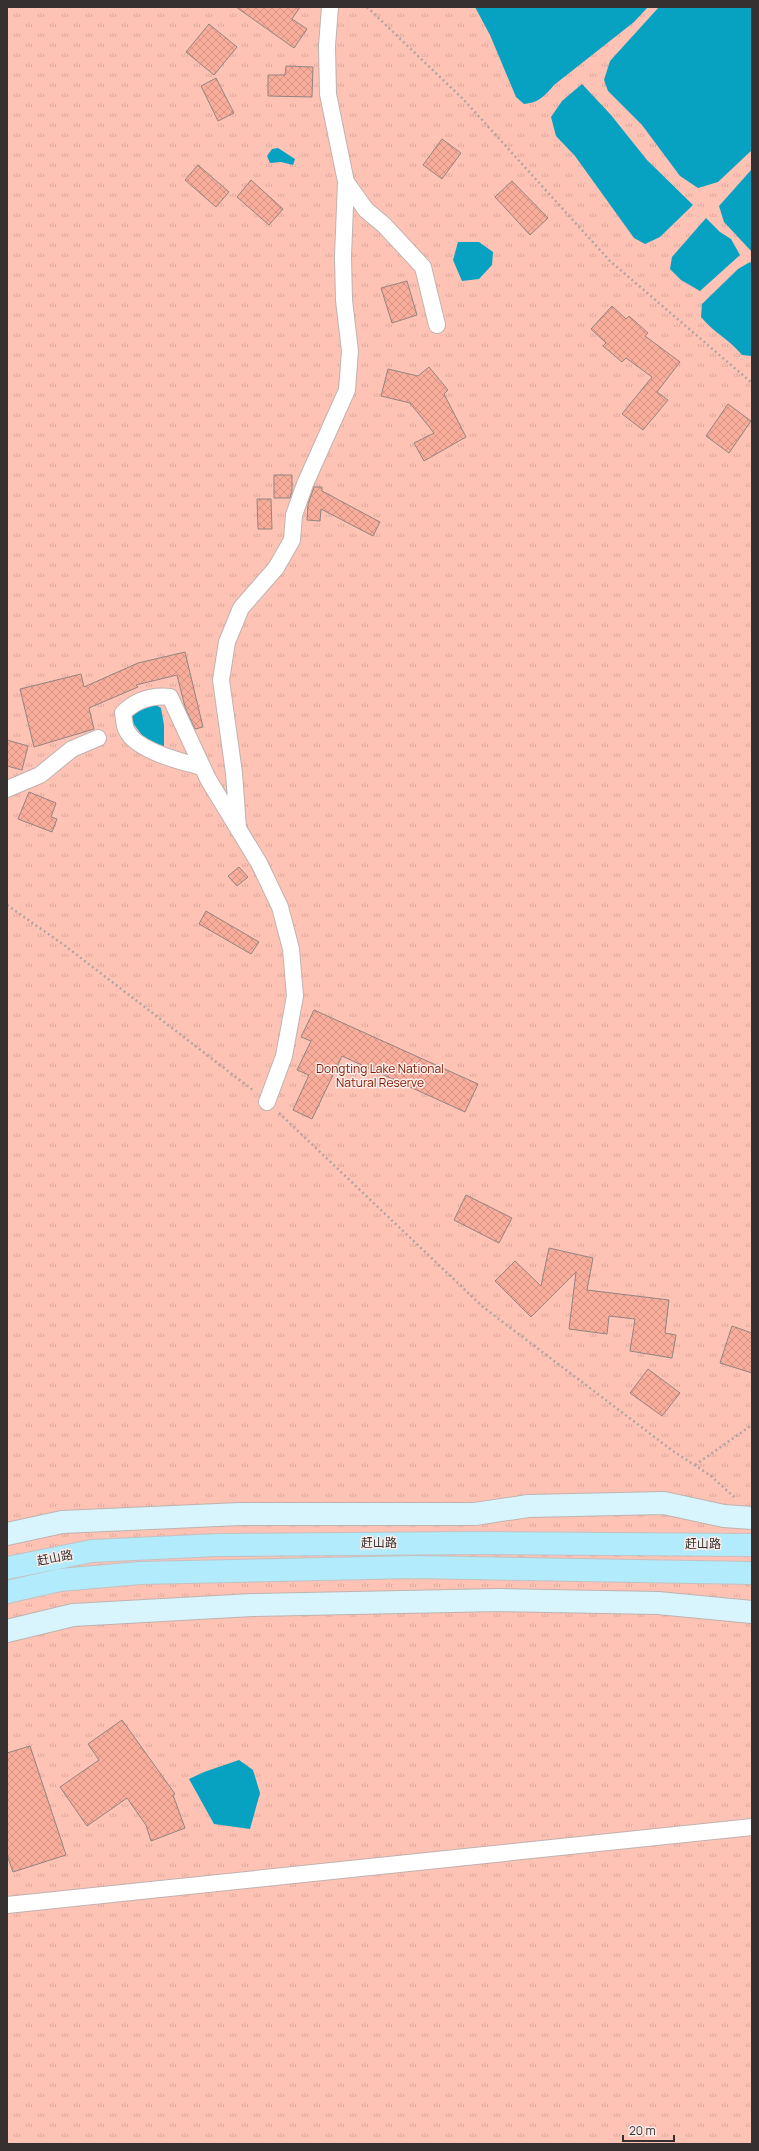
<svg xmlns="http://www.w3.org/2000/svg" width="759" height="2151" font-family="Manrope,'Noto Sans SC',sans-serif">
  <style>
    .park { fill: url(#park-tufts) }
    .water { fill: #07a2c2 }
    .building { fill: url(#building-cross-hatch); stroke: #928582 }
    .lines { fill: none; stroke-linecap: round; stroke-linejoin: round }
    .street-casing { stroke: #c0b2af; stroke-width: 18 }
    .secondary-casing { stroke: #c0b2af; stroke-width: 24 }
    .primary-casing { stroke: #c3c1c1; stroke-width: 24 }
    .path { stroke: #b0a5a3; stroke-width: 2.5; stroke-dasharray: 2 3; stroke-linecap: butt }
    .street { stroke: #fff; stroke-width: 16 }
    .secondary { stroke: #d8f5fd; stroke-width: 22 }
    .primary { stroke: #b2ebfb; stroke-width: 22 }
    .labels { text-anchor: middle; stroke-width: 3; stroke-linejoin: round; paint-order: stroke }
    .park-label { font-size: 12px; fill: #861800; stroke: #faece9 }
    .street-label { font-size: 12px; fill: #363130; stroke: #faece9 }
  </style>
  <defs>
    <pattern id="park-tufts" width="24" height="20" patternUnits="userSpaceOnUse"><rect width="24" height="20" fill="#fec3b5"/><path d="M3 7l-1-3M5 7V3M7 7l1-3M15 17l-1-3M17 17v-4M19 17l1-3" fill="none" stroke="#daa89c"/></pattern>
    <pattern id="building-cross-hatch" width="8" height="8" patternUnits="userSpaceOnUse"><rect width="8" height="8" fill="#f8ac9a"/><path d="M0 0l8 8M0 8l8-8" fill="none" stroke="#d59485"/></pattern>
  </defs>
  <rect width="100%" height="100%" fill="#eddfdc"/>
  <path class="park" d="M7 7H752V2144H7Z"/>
  <path class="water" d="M475 7H648L634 22 554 85C545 96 538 103 524 104L516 97 490 35Z
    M659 7H752V150L718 182 698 188 680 176 642 125 608 91 604 80 610 61Z
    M582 84 611 115 647 160 693 205 660 237 645 244 634 238 575 156 556 136 551 117 562 101Z
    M278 148 295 159 293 165 281 162 270 163 267 156 272 149Z
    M752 169V252L724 222 719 206Z
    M706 218 720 232 731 239 740 255 700 291 681 280 670 269 672 257Z
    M458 242H479L493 252 492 265 479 279 462 281 453 260Z
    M750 262 752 264 751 356 742 355C730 340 713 332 701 317L702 304 738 269Z
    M153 703 161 708 164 725V747L147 742 133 723 131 715Z
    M239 1760 253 1770 260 1793 250 1829 214 1824 189 1779 204 1772Z"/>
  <path class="building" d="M236 7H300L292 19 307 29 294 48Z
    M209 24 237 47 214 75 186 52Z
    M286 66 313 67 312 97 268 96V75H285Z
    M216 78 234 113 218 121 201 86Z
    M442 139 461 153 442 179 423 165Z
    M198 165 229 192 216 207 185 180Z
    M251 180 283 209 269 225 237 197Z
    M512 181 548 218 530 235 495 197Z
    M407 281 417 315 392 323 381 288Z
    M612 306 626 319 629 316 648 333 645 336 680 362 657 392 668 400 643 430 622 414 652 377 626 358 622 362 603 346 606 343 591 329Z
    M429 367 448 390 444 394 466 437 424 461 414 443 434 433 410 403 381 396 388 369 418 376Z
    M728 404 751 421 729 453 706 436Z
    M274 475H292V491L290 498H274Z
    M314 487H322V491L380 522 373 536 321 509 320 521 307 520 308 504Z
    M257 499H271L272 529H258Z
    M185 652 203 727 195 729 185 707 177 675 136 685 138 687 89 708 94 729 34 747 20 689 81 674 84 687 138 663Z
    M7 740 28 746 22 770 7 766Z
    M29 792 56 803 51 817 57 819 52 832 18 819Z
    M239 867 248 877 237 886 228 876Z
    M206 911 259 942 251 954 199 924Z
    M314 1010 478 1084 465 1112 342 1056 312 1119 293 1110 309 1075 297 1070 311 1041 301 1037Z
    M466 1195 512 1218 499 1243 454 1220Z
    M549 1248 593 1258 587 1290 669 1300 665 1333 676 1335 672 1358 630 1351 635 1319 609 1316 607 1334 569 1329 576 1272 531 1317 495 1281 515 1261 541 1286Z
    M732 1326 752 1333V1373L720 1363Z
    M648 1369 680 1393 662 1416 630 1393Z
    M122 1720 175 1794 173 1795 185 1828 151 1841 146 1825 127 1798 87 1826 60 1787 99 1760 88 1744Z
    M30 1746 66 1855 13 1872 7 1855V1753Z"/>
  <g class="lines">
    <g class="street-casing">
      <path id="street" d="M346 182 366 210 384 225 423 267 437 325
        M202 767C182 762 137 751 127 731 124 726 124 718 123 713 136 700 151 695 170 697L208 779 259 863 280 907 291 949 295 996 284 1056 267 1102
        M7 789 40 775 72 749 98 738
        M238 828 234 773 221 680 227 642 241 608 276 568 292 540 294 515 305 484 347 390 350 351 344 300 343 256 346 182 328 94 327 46 330 7
        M7 1905 752 1827"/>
    </g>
    <g class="secondary-casing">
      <path id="secondary" d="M7 1534 62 1522 240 1514H475L528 1506 664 1503 724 1516 752 1518
        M7 1631 73 1615 252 1605 501 1600 658 1603 752 1612"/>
    </g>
    <g class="primary-casing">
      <path id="primary" d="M7 1568 92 1551 218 1545 472 1543 752 1545
        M7 1592 60 1580 140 1573 414 1567 752 1573"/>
    </g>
    <path class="path" d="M367 7 463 99 610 261 752 383
      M7 905 64 945 254 1091
      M279 1113 483 1307 673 1451 711 1476 734 1497
      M695 1465 752 1425"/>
    <use href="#street" class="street"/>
    <use href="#secondary" class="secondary"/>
    <use href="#primary" class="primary"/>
  </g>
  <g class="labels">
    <g class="park-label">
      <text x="380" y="1073">Dongting Lake National<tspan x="380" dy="14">Natural Reserve</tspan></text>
    </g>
    <g class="street-label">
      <text x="379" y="1547">赶山路</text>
      <text x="703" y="1548">赶山路</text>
      <text transform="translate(55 1558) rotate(-11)" y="4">赶山路</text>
    </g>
  </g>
  <rect width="759" height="2151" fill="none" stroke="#363130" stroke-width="16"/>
  <path d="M623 2135v6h51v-6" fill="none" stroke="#363130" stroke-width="2"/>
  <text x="629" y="2135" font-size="12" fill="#363130" stroke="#faece9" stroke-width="3" paint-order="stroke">20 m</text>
</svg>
